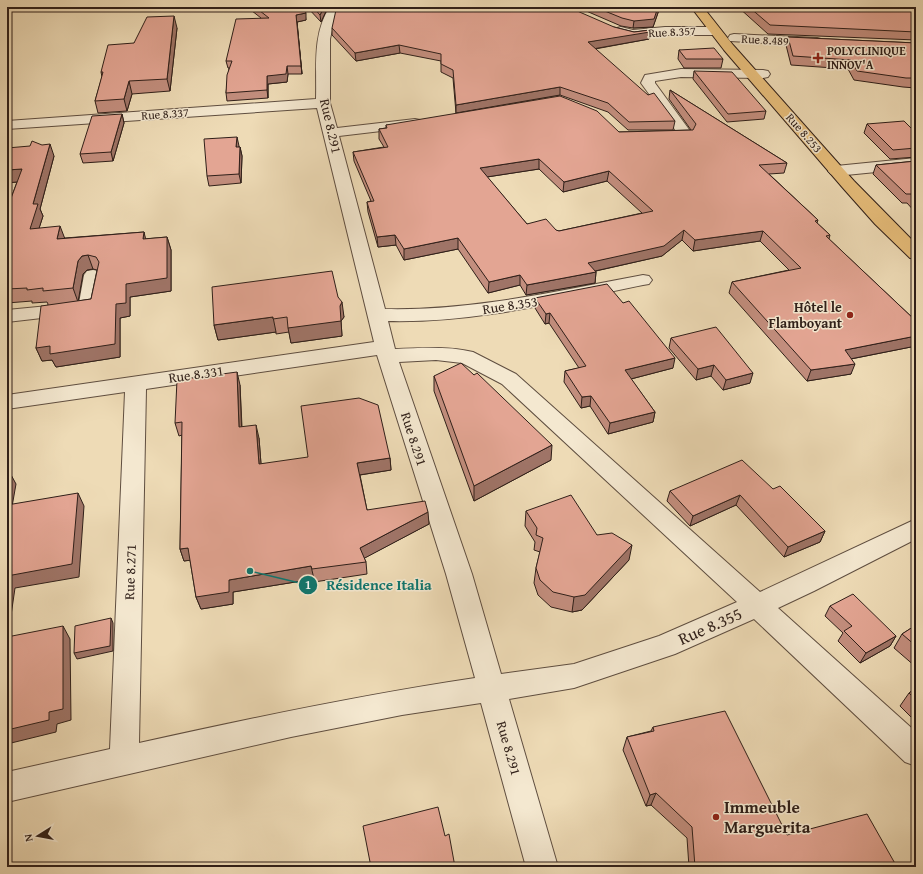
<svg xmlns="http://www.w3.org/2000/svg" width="923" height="874" font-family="'Gentium Book Plus',serif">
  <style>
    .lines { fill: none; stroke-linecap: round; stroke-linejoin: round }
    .minor-casing { stroke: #5f4e40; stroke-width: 2 }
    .trunk-casing { stroke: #2f1f19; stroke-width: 2 }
    .minor { fill: #f4e8d0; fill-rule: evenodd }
    .trunk { fill: #e7be7b; fill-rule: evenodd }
    .wall { fill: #c38e7e; stroke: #2f1f19; fill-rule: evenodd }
    .shaded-wall { fill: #9f7467; stroke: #2f1f19 }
    .building { fill: #e3a593; stroke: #2f1f19; fill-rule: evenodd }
    .poi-dot { fill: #8f2418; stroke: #f4e8d0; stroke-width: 1.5 }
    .labels { text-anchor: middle; stroke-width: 3; stroke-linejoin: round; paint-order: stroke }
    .far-street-label { font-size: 12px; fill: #2f1f19; stroke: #f4e8d0 }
    .far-poi-label { font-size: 12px; font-weight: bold; fill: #2f1f19; stroke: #f4e8d0; text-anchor: start }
    .street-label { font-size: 14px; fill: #2f1f19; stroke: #f4e8d0 }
    .poi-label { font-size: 14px; font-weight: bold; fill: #2f1f19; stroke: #f4e8d0; text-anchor: end }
    .near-street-label { font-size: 17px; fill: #2f1f19; stroke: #f4e8d0 }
    .near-poi-label { font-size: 17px; font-weight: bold; fill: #2f1f19; stroke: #f4e8d0; text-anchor: start }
    .leader { fill: none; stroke: #0f766e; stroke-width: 1.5 }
    .callout-dot { fill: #0f766e; stroke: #f4e8d0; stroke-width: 1.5 }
    .mark-label { font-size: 12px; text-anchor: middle; font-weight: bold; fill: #fff }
    .callout-label { font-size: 15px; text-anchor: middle; font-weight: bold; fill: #0f766e; stroke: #f4e8d0; stroke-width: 3; stroke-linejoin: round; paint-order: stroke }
  </style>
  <rect width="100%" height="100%" fill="#eedbb6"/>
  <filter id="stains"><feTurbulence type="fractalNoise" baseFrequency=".005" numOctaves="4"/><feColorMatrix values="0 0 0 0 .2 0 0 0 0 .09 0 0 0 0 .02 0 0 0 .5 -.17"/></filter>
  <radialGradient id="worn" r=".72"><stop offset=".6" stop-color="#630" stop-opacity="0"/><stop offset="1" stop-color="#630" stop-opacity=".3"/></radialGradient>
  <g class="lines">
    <g class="minor-casing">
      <path id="minor" d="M330 7H342L335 17 330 39V103L337 128 415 119 420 120 422 123 420 126 415 127 339 136 385 309C472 311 557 291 643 275L649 276 652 280 649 284 643 285C559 302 474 323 388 321L395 349C421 348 448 346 473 352L516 374 760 592 916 519V539L814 591 778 608 916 732V766L905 762 754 619 675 654 574 688 509 699 558 867H526L481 703 402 715 291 737 7 802V772L110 749 125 392 7 409V395L374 342 317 108 7 129V121L316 99C317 69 312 33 330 7ZM377 355 446 574 475 678C362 695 251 718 139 743L146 389ZM436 360 462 363 502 384 737 602 659 636 574 664 501 674 472 574 399 362Z
        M621 27 633 30 665 27H713L717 28 719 31 717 34 713 35H665L633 38 617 34 615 31 617 28Z
        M734 34 817 38 821 39 823 42 821 45 817 46 730 41 728 38 730 35Z
        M681 69 763 70 768 71 770 74 768 77 763 78 681 77 655 81V83L693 135 691 138 686 139 656 138 654 135 656 132 676 131 641 83 645 75Z
        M916 158V168L836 176 831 174 828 171 831 168 836 166Z
        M93 270 99 271 102 275 96 308 94 312 7 322V310L79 303 84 275 87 271Z"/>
    </g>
    <g class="trunk-casing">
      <path id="trunk" d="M691 7H703L733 45 854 181 916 244V259L910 258 875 224 843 188 724 50Z"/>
    </g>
    <use href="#minor" class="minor"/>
    <use href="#trunk" class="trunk"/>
  </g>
  <path class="wall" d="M247 7H304L306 20 297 22 302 74H288L287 82 268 84V98L227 101 226 93 229 68H228L226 61 261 18Z
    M307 7H328L321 22Z
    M577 7H660L653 27 633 28 621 26Z
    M738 7H916V40L768 34Z
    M614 27 634 32 650 30 649 39 595 49 675 121 673 130H628L608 112 560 95 456 113 453 78 441 72V61L400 53 356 61 332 35V28Z
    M177 28 170 91 132 94 127 111 98 113 95 101 102 77 101 72 134 43Z
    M788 37 916 43V88L903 87 854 80 848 69 791 65 786 45Z
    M679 50 723 59 721 68H684L678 59Z
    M694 71 766 111 764 119 727 122 693 79Z
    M670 90 787 163 784 173 769 174 818 220 817 223 830 235 829 239 916 321V346L851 359V374L807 381 729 293 732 282 789 270 760 241 693 251 682 240 662 256 596 271V272L595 283 526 295 520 285 488 293 458 249 404 260 396 245 378 247 368 212 367 202 371 201 354 161 353 152 384 147 379 139V129L386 128V125L619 132 691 130 669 99ZM539 169 563 192 607 181 642 213 559 231 527 224 487 177Z
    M122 114 124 123 113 161 83 163 80 154Z
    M867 124 916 133V157L890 159 864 133Z
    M239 147H240L242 156 241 183 209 186 207 176Z
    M7 148 54 156 40 209 43 216 39 228 65 238 144 232 145 239 167 237 171 250V291L130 297V316L120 318V357L56 367 52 360 42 361 36 348 48 304 47 302 32 303V301L7 303V209L17 182 7 183ZM93 269 97 270 91 299 78 301 83 274 87 270Z
    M916 161V213L907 203H902L873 174 876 165Z
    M338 297 344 317 341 321 342 336 291 343 289 332 276 334V332L218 340 214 325Z
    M535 298 673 368 631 379 655 412 653 422 608 434 590 406 581 408 564 382 565 371 579 368 549 323 545 324 535 308Z
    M671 338 750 383 723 390 711 376 696 380 669 348Z
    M434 376 551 460 474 501 434 391Z
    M240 385 242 427 259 438 261 464 390 458 391 470 360 475 367 510 429 524 364 558 366 562 367 574 314 582V579L233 592V604L201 609 196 597 190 560 184 561 180 549 182 435 179 436 175 423Z
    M773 489 825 531 820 542 784 557 736 505 690 526 667 501 670 491Z
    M526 511 597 535 629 560 582 610 572 612 551 607 538 595 534 583 536 568 540 552 534 550 535 542 525 526Z
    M830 606 896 636 890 646 860 663 838 641 843 633 825 616Z
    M916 625V667L894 648 902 634Z
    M916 688V722L900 706 909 693Z
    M653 727 787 835 897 867H689L687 838 651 805 646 806 623 750 627 737 651 731Z"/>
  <path class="shaded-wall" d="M324 7H328L321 22 320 15Z
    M658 7H660L653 27 633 28 634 21Z
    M306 13V20L297 22 302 74 296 15Z
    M174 16 177 28 170 91 167 79Z
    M650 30 649 39 587 50 588 42Z
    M399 45 400 53 356 61 355 53Z
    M287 66 288 74 287 82 268 84V98L267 90V76Z
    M129 81 132 94 127 111 124 99Z
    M560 87V95L456 113V105Z
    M122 114 124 123 113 161 111 152Z
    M237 137 239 146 238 157 236 147Z
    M50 144 54 156 40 209 43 216 35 241 30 229 33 204Z
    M240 147 242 156 241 183 239 174Z
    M539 159V169L480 178V168Z
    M22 169 26 181 7 183V170Z
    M609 171 607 181 563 192 564 182Z
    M60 226 65 239H57Z
    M684 230 682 240 662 256 586 273 588 263Z
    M763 231 760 241 693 251 695 240Z
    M144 232 147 245 143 239Z
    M395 235 396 245 378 247 377 237Z
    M167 237 171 250V291L130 297V316L120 318V357L56 367 52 360 42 361 36 348 116 304 126 284Z
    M458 238V249L404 260V249Z
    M88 255 93 269 87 270 83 274 78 302 73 288 78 261 82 256Z
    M596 272 595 283 526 295 527 285Z
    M520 275V285L488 293 489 282Z
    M342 302 344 317 341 321 342 336 291 343 288 328 340 306Z
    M550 313 549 323 545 324 546 314Z
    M273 317 276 332 218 340 214 325Z
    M916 336V346L840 361 845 350Z
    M675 358 673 368 623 381 625 370Z
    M855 364 851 374 807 381 811 370Z
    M714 365 711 376 696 380 698 369Z
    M237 372 240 385 242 440 239 427Z
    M753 373 750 383 723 390 726 380Z
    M591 396 590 406 581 408 582 397Z
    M655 412 653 422 608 434 610 423Z
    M256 425 259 438 262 477 259 464Z
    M552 445 551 460 474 501V486Z
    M390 458 391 470 359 475 357 463Z
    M9 471 16 484 10 518 7 513V483Z
    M78 493 84 506 79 577 15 588 7 643V576Z
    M740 495 736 505 690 526 693 516Z
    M428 512 429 524 361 560 360 548Z
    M825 531 820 542 784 557 788 547Z
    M632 545 629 560 582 610 572 612 574 597Z
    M188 548 192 560 184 561 180 549Z
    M311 566 314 579 233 592V604L201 609 196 597 229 580Z
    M111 618 113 623V651L77 659 74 653Z
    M63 626 70 639 71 720 57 724 56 732 7 744V730L49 712Z
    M896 636 890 646 860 663 866 653Z
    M656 793 651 805 646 806 650 795Z"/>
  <path class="building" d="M255 7H304L306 13 296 15 301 66H287L286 74 267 76V90L226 93 227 75 232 61H226L236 19 269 18Z
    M313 7H324L320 15Z
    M338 7H568L614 27 634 32 650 30V32L588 42 648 95 654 93 675 121 629 122 608 103 560 87 456 105 453 70 441 64V54L399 45 355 53 332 28 336 10Z
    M595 7H658L654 19 634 21 622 18Z
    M749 7H916V32L770 25Z
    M174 16 167 79 129 81 124 99 95 101 103 72H101L108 45 134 43 147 17Z
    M788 37 916 43V78H906L857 71 851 60 793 56Z
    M714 48 723 59H686L679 50Z
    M694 71 732 72 766 111 728 114Z
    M670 90 787 163 759 165 818 220 815 221 830 235 826 236 916 321V336L845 350 855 364 811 370 732 282 801 268 763 231 695 240 684 230 664 246 588 263 596 272 527 285 520 275 489 282 458 238 404 249 395 235 377 237 367 202 374 201 353 152 388 147 379 129 387 128 386 125 560 96 597 111 619 132 693 130 696 124ZM539 159 564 182 609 171 653 211 559 231 556 230 546 219 527 224 480 168Z
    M122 114 111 152 80 154 92 116Z
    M904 121 916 133V148L893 150 867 124Z
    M237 137 236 147H240L239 174 207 176 204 139Z
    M32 141 42 145 50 144 33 204H38L30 229 60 226 57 239 144 232 143 239 167 237V278L126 284V303L116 304 115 344 50 354V346L36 348 41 306 91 299 99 262 96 257 88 255 82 256 78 261 73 288 43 291V288L27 290V288L7 289V209L22 169 7 170V148L30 146Z
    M916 161V200L911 194H906L876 165Z
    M332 271 338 297 342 302 340 306 341 321 288 328 287 317 273 319V317L214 325 212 287Z
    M607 284 623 303 629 301 675 358 625 370 655 412 610 423 591 396 582 397 565 371 586 366 550 313 546 314 535 298Z
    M716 327 753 373 726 380 714 365 698 369 671 338Z
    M461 363 474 375 477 373 552 445 474 486 434 376Z
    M237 372 239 427 256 425 259 464 308 457 301 406 359 398 378 405 390 458 357 463 367 510 425 501 428 512 360 548 366 562 312 569 311 566 229 580V592L196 597 188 548 180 549 182 422 175 423 177 380Z
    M742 460 773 489 780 486 825 531 788 547 740 495 693 516 670 491Z
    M7 471H9L7 483Z
    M78 493 72 564 7 576V577V505Z
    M571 495 597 535 612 533 632 545 585 595 574 597 553 592 540 580 536 568 543 538 536 535 537 528 526 511Z
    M853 594 896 636 866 653 844 631 852 626 830 606Z
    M111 618 110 646 74 653 75 626Z
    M916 625V646L902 634Z
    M63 626V709L49 712V720L7 730V637Z
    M916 688V700L909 693Z
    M725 711 787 835 867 814 897 867H695L692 827 656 793 650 795 627 737 654 731 653 727Z
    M438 807 445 836 449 834 455 867H371L363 826Z"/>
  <g class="poi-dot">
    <path d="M816 52h4v4h4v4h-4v4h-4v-4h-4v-4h4z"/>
    <circle cx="850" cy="315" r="4"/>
    <circle cx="716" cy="817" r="4"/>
  </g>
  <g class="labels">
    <g class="far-street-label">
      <text transform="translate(672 32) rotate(-3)" y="4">Rue 8.357</text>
      <text transform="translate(765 40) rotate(3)" y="4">Rue 8.489</text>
      <text transform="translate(165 114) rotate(-4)" y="4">Rue 8.337</text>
      <text transform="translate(804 133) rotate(49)" y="4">Rue 8.253</text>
    </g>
    <g class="far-poi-label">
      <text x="827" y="55">POLYCLINIQUE<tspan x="827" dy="14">INNOV'A</tspan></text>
    </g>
    <g class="street-label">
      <text transform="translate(331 126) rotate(77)" y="5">Rue 8.291</text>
      <text transform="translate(510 305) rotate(-9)" y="5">Rue 8.353</text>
      <text transform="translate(196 374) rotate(-8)" y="5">Rue 8.331</text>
      <text transform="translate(414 439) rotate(72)" y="5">Rue 8.291</text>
      <text transform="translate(130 572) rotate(-88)" y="5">Rue 8.271</text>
      <text transform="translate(509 748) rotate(74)" y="5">Rue 8.291</text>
    </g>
    <g class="poi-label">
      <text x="842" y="312">Hôtel le<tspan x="842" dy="16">Flamboyant</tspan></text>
    </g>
    <g class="near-street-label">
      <text transform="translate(710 626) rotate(-24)" y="6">Rue 8.355</text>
    </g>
    <g class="near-poi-label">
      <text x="724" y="813">Immeuble<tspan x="724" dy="20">Marguerita</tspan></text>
    </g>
  </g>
  <path class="leader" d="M250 571L308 585"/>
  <g class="callout-dot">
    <circle cx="250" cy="571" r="4"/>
    <circle cx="308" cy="585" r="10"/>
  </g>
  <g class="mark-label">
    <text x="308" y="589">1</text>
  </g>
  <g class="callout-label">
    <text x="379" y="590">Résidence Italia</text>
  </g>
  <rect width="923" height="874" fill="none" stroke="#eedbb6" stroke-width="24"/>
  <rect x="8" y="8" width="907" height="858" fill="none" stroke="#2f1f19" stroke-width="2"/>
  <rect x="12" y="12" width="899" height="850" fill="none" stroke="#2f1f19"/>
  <g transform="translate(38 836) rotate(259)" stroke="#f4e8d0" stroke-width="3" paint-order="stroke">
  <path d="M0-3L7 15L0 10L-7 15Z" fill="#2f1f19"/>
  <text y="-6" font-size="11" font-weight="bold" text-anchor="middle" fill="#2f1f19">N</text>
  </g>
  <rect width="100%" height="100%" filter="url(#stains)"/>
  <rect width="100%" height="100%" fill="url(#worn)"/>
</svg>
